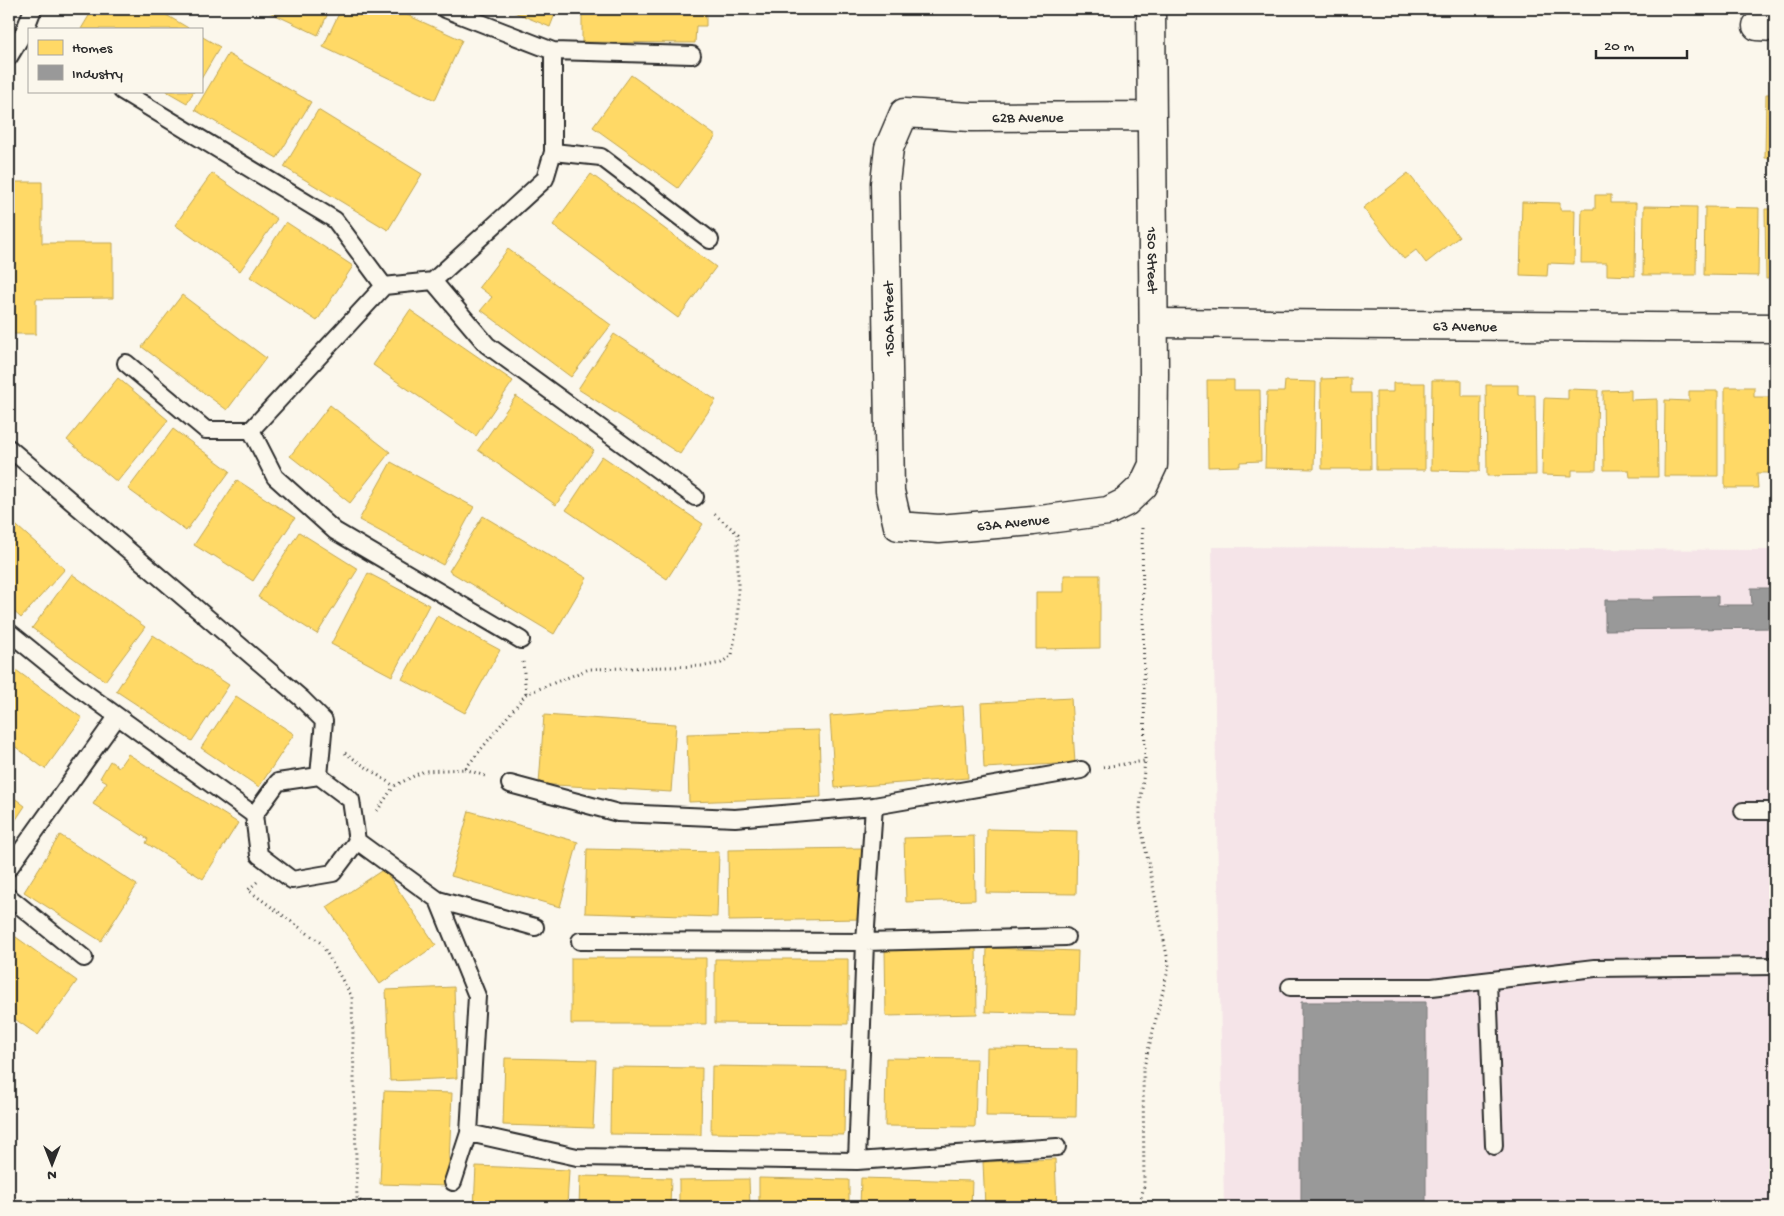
<svg xmlns="http://www.w3.org/2000/svg" width="1784" height="1216" font-family="'Gochi Hand',sans-serif">
  <style>
    .built { fill: #f5e4e8 }
    .homes { fill: #ffd966; stroke: #bfa554 }
    .industry { fill: #999; stroke: #787878 }
    .lines { fill: none; stroke-linecap: round; stroke-linejoin: round }
    .service-casing { stroke: #2b2b2b; stroke-width: 20 }
    .minor-casing { stroke: #2b2b2b; stroke-width: 31 }
    .path { stroke: #2b2b2b; stroke-width: 3; stroke-dasharray: 1 4; stroke-linecap: butt }
    .service { stroke: #fbf7ec; stroke-width: 16 }
    .minor { stroke: #fbf7ec; stroke-width: 28 }
    .labels { text-anchor: middle; stroke-width: 5; stroke-linejoin: round; paint-order: stroke }
    .street-label { font-size: 15px; fill: #2b2b2b; stroke: #fbf7ec }
  </style>
  <rect width="100%" height="100%" fill="#fbf7ec"/>
  <filter id="ink" filterUnits="userSpaceOnUse"><feTurbulence type="fractalNoise" baseFrequency=".02" numOctaves="2"/><feDisplacementMap in="SourceGraphic" scale="10" xChannelSelector="R" yChannelSelector="G"/><feConvolveMatrix kernelMatrix="1 2 1 2 8 2 1 2 1" color-interpolation-filters="sRGB"/></filter>
  <g filter="url(#ink)">
    <path class="built" d="M1212 547 1775 550V1207H1224Z"/>
    <path class="homes" d="M93 9H156L190 29H81Z
      M263 9H330L318 35Z
      M341 9H394L462 40 435 100 323 47Z
      M507 9H557L550 27Z
      M582 9H706V26H696L695 43 582 42Z
      M201 36 220 47 201 79Z
      M228 54 311 102 277 158 195 110Z
      M631 75 716 136 678 188 593 127Z
      M166 91H194L187 103Z
      M1766 94H1775V158H1765Z
      M318 110 422 174 388 230 284 167Z
      M212 173 277 219 240 271 175 225Z
      M1408 173 1459 237 1426 263 1416 250 1404 259 1363 208Z
      M591 174 716 267 678 318 553 225Z
      M9 182H42V243H113V298L36 299V334H9Z
      M1595 195H1611V203H1636L1635 276 1607 275V263H1581L1582 209H1595Z
      M1522 202 1560 203V210H1575L1574 264 1548 263 1547 276 1520 275Z
      M1644 206 1697 207 1696 275H1643Z
      M1705 207 1759 208 1758 276 1704 275Z
      M1765 209H1775V278L1766 279Z
      M286 222 353 266 317 321 250 277Z
      M508 249 611 325 571 377 481 310 492 297 479 287Z
      M182 295 266 358 227 410 142 347Z
      M410 310 513 381 476 436 373 365Z
      M614 334 716 400 680 454 578 389Z
      M118 378 168 420 117 482 67 440Z
      M1351 378V393H1370L1371 469H1322L1321 379Z
      M1207 380H1234V390H1260L1261 461 1240 462V466L1208 467Z
      M1432 380H1462V396H1481L1480 471 1431 470Z
      M1285 381 1316 382 1314 469 1265 468 1267 392H1284Z
      M1393 383H1425V470H1376V392H1393Z
      M1486 385H1518V395H1535L1536 475 1487 476Z
      M1725 387H1754V397H1775V473H1757L1758 488H1725Z
      M1568 389 1598 390 1596 470H1572V476L1542 475 1544 398 1568 399Z
      M1631 390V400L1657 399 1658 477H1630L1629 470H1604L1603 391Z
      M1689 391H1718V476H1664L1665 400 1689 401Z
      M516 396 594 450 556 505 478 450Z
      M330 405 390 452 350 503 290 456Z
      M173 429 230 471 186 531 128 489Z
      M602 456 703 524 667 579 566 510Z
      M391 462 474 507 443 565 359 520Z
      M237 480 295 518 253 581 213 555 212 556 194 545Z
      M483 516 587 578 554 634 449 571Z
      M9 519 65 569 21 618 9 607Z
      M299 532 358 569 317 634 258 597Z
      M368 573 429 605 392 676 331 644Z
      M72 574 145 627 105 681 32 628Z
      M1064 575H1100V648L1036 649V592H1064Z
      M437 616 500 650 465 713 402 679Z
      M153 635 229 685 192 741 116 691Z
      M9 665 82 718 45 769 9 742Z
      M236 696 294 734 259 787 201 748Z
      M1071 698 1075 763 984 768 981 703Z
      M963 706 968 778 835 788 830 716Z
      M544 715 676 724 671 792 539 784Z
      M819 730 821 797 689 802 687 734Z
      M128 754 238 823 203 879 146 843 148 839 93 804 107 782 100 778 110 761 119 767Z
      M9 794 25 806 9 830Z
      M469 811 578 842 560 907 451 876Z
      M987 829 1077 831 1076 894 986 893Z
      M60 835 137 885 101 941 24 892Z
      M974 836 975 900 906 902 904 838Z
      M862 848 863 919 729 921 728 850Z
      M587 849 719 852 717 917 585 913Z
      M384 869 436 945 380 984 327 907Z
      M9 932 77 981 38 1035 9 1015Z
      M976 947 977 1014 886 1016 885 948Z
      M987 948 1078 951 1076 1014 985 1012Z
      M571 958H706V1024H571Z
      M715 959H848V1024L715 1023Z
      M454 987 457 1078 390 1081 386 990Z
      M987 1048 1077 1049 1076 1117 986 1116Z
      M505 1058 596 1060 593 1128 503 1125Z
      M886 1058 977 1059 975 1127 885 1126Z
      M712 1066 845 1068 844 1135 711 1133Z
      M611 1067 702 1068 701 1135 610 1134Z
      M384 1091 452 1093 448 1186 380 1184Z
      M1055 1159 1057 1207H985L983 1162Z
      M476 1166 569 1170 567 1207H474Z
      M580 1176 671 1178 670 1207H579Z
      M759 1178 849 1180V1207H759Z
      M861 1178 972 1181 971 1207H860Z
      M749 1179 750 1207H679V1180Z"/>
    <path class="industry" d="M1751 588H1775V628L1605 630V600H1654V597L1718 596V605H1752Z
      M1301 1002H1426V1207H1301Z"/>
    <g class="lines">
      <g class="service-casing">
        <path id="service" d="M445 9 553 51 692 55
          M9 57 24 32 33 9
          M122 91 335 220 384 286
          M553 152 601 157 710 240
          M433 281 487 345 695 497
          M126 363 206 430H251L384 286 433 281 545 179 553 152V51
          M251 430 275 477 335 531 521 640
          M9 448 301 698 324 721 319 776
          M9 632 73 684 254 815
          M319 776 351 800 357 841 333 873 292 880 259 855 254 815 278 782Z
          M510 784 618 813 735 818 874 806 1081 770
          M1743 811H1775
          M357 841 438 900 535 927
          M9 868 117 717
          M9 897 84 958
          M438 900 477 996 469 1133 453 1182
          M580 941 865 942 1066 937
          M1488 981 1494 1146
          M1290 987H1432L1595 968 1775 966
          M469 1133 577 1157 857 1161 1057 1147
          M857 1161 865 942 874 806"/>
      </g>
      <g class="minor-casing">
        <g id="minor">
          <path id="s1" d="M1151 9 1154 373 1153 465 1143 486 1126 502 1108 511 1033 521 939 529 898 526 890 491 885 183 889 148 904 113 971 117 1152 116"/>
          <path d="M1757 26 1775 27"/>
          <path id="s2" d="M1155 323 1775 328"/>
        </g>
      </g>
      <path class="path" d="M523 662 526 694
        M345 753 394 786 424 771 465 769 526 694 589 669 705 666 721 663 732 655 738 619V534L712 512
        M1103 767 1145 761
        M465 769 488 777
        M377 811 394 786
        M257 882 248 890 321 943 352 997 357 1199 370 1207
        M1139 1207 1144 1186 1143 1071 1169 966 1140 821V808L1145 761 1142 528"/>
      <use href="#service" class="service"/>
      <use href="#minor" class="minor"/>
    </g>
  </g>
  <g class="labels">
    <g class="street-label">
      <text dy="5" stroke="none"><textPath href="#s1" startOffset="1275">62B Avenue</textPath></text>
      <text dy="5" stroke="none"><textPath href="#s1" startOffset="251">150 Street</textPath></text>
      <text transform="translate(888 319) rotate(-91)" y="5">150A Street</text>
      <text dy="5" stroke="none"><textPath href="#s2" startOffset="310">63 Avenue</textPath></text>
      <text transform="translate(1013 522) rotate(-6)" y="5">63A Avenue</text>
    </g>
  </g>
  <rect width="1784" height="1216" fill="none" stroke="#fbf7ec" stroke-width="30"/>
  <rect x="15" y="15" width="1754" height="1186" fill="none" stroke="#2b2b2b" stroke-width="2" filter="url(#ink)"/>
  <rect x="28" y="28" width="175" height="65" fill="#fbf7ec" stroke="#a8a59f"/>
  <rect x="38" y="40" width="25" height="15" fill="#ffd966" stroke="#a8a59f"/>
  <text x="72" y="52" font-size="15" fill="#2b2b2b">Homes</text>
  <rect x="38" y="65" width="25" height="15" fill="#999999" stroke="#a8a59f"/>
  <text x="72" y="78" font-size="15" fill="#2b2b2b">Industry</text>
  <g transform="translate(52 1164) rotate(180)" stroke="#fbf7ec" stroke-width="4" paint-order="stroke">
  <path d="M0-4L9 19L0 12L-9 19Z" fill="#2b2b2b"/>
  <text y="-8" font-size="14" font-weight="bold" text-anchor="middle" fill="#2b2b2b">N</text>
  </g>
  <path d="M1596 50v8h91v-8" fill="none" stroke="#2b2b2b" stroke-width="2.5"/>
  <text x="1604" y="50" font-size="15" fill="#2b2b2b" stroke="#fbf7ec" stroke-width="4" paint-order="stroke">20 m</text>
</svg>
